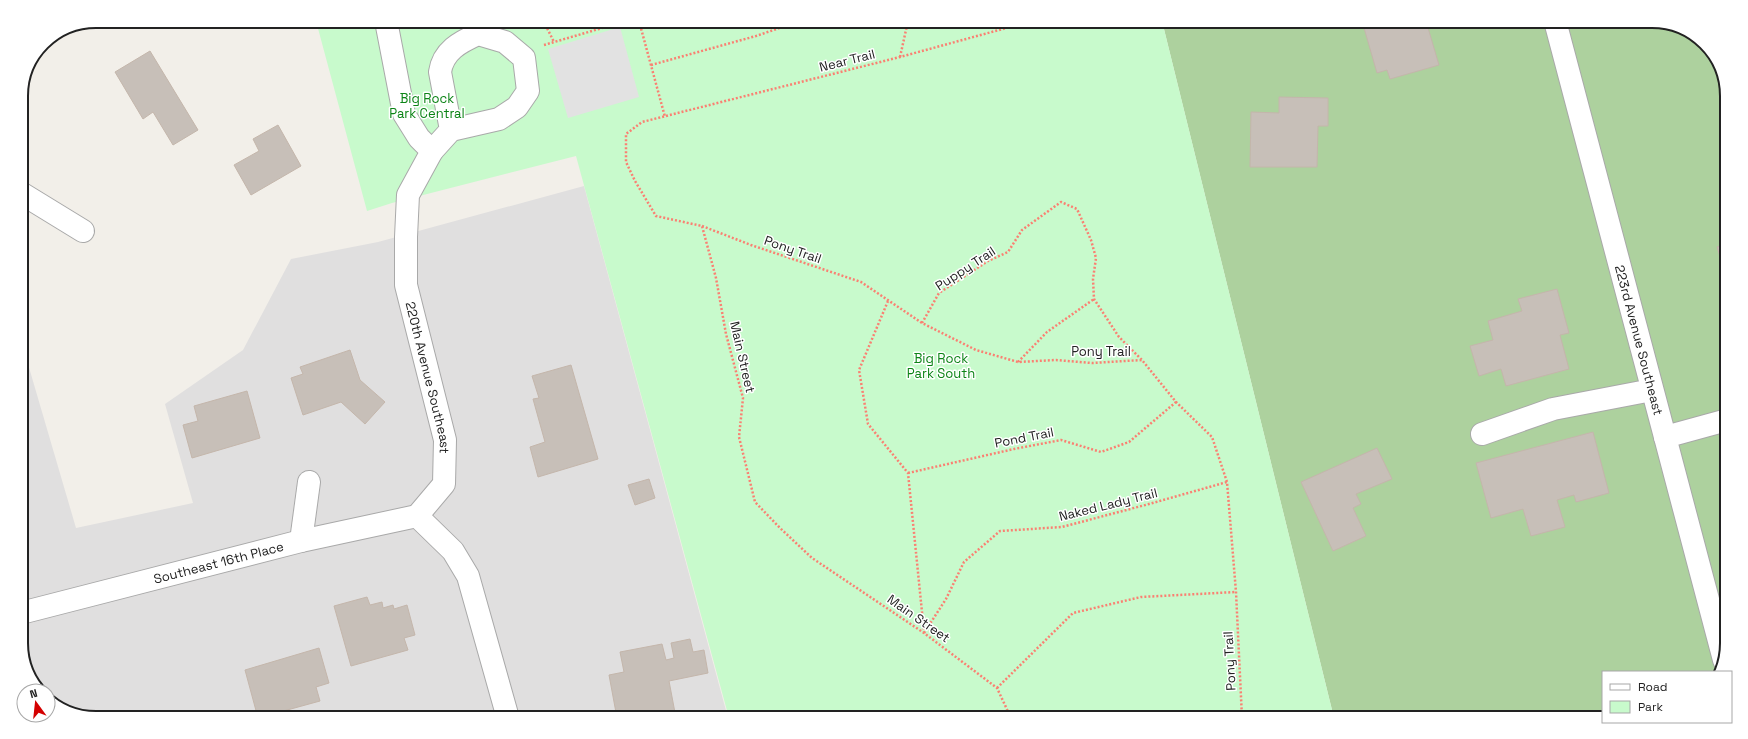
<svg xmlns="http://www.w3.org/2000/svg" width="1748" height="739" font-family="'Space Grotesk',sans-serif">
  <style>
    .residential { fill: #e0dfdf }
    .forest { fill: #add19e }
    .park { fill: #c8facc }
    .parking { fill: #e2e2e2 }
    .building { fill: #c7bfb8; stroke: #c4b6ab }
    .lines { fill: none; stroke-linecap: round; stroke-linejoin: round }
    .minor-casing { stroke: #a9a9a9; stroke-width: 24 }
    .path { stroke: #fa8072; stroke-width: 2.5; stroke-dasharray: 2 2; stroke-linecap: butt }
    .minor { stroke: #fff; stroke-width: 22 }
    .labels { text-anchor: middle; stroke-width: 3; stroke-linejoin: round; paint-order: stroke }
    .street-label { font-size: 13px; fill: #222; stroke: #fff }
    .park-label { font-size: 13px; fill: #0c8416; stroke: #fff }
    .rim { fill: none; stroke: #222; stroke-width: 2 }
  </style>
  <rect width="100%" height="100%" fill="#f2efe9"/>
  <path class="residential" d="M584 186 728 718H96L68 712 48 697V691H40L36 688 21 648V347H23L76 528 193 503 165 404 243 350 291 259 378 242Z"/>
  <path class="forest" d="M1162 21H1652L1680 27 1714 54 1727 92V643L1721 672H1603V718H1334Z"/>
  <path class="park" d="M316 21H1162L1334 718H729L576 156 392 203 367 211Z"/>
  <path class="parking" d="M620 27 639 97 568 118 548 49Z"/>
  <path class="building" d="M1362 21H1426L1439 65 1390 79 1387 70 1377 73Z
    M150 51 198 130 173 145 153 112 143 119 115 72Z
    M1279 97 1328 98V126H1318L1317 167H1250L1251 112 1279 113Z
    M278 125 301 166 251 195 234 165 259 151 253 139Z
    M1727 244V279L1717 247Z
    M1557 289 1569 333 1560 335 1569 369 1506 386 1501 369 1479 376 1470 346 1493 340 1488 321 1522 311 1518 299Z
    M350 350 360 380 385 402 365 424 341 402 303 415 291 378 303 374 300 367Z
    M571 365 598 459 538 477 530 447 545 442 533 399 539 398 532 376Z
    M247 391 260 438 192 458 183 425 198 421 194 406Z
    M21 429 26 430 22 475H21Z
    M1593 432 1609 493 1576 502 1574 495 1557 500 1565 527 1531 536 1523 509 1491 518 1476 463Z
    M1377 448 1392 479 1356 494 1361 504 1353 508 1366 536 1333 551 1301 482Z
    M649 479 655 498 635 505 628 485Z
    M367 597 370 605 382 602 383 608 393 605 394 609 407 605 415 635 404 638 408 650 351 666 334 606Z
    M690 639 693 652 704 650 708 673 669 681 676 718H617L609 675 624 672 620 652 662 644 666 660 674 658 671 643Z
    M319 648 329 683 316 687 320 701 258 718 245 670Z"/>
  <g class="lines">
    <g class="minor-casing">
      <g id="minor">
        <path id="s1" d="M386 21 404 114 419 138 432 151 408 195 406 237V285L445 440 444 484 417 516 453 551 468 576 508 718"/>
        <path id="s2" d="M1555 21 1724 660"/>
        <path d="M432 151 451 130 499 119 517 107 528 91 524 58 505 42 478 34C460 42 443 51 440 72L451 130"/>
        <path d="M21 193 83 231"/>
        <path d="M1482 434 1553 409 1652 390"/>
        <path d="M1665 437 1727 420"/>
        <path d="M301 541 309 482"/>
        <path id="s3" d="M21 613 301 541 417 516"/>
      </g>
    </g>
    <path class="path" d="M538 21 546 26 554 42
      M606 21 608 26
      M639 21 665 117
      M544 45 626 21
      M900 57 908 21
      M651 65 756 36 800 21
      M702 226 751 245 861 282 922 323 976 350 1018 362 1056 360 1092 363 1142 360 1176 402 1212 437 1227 482 1236 592 1242 718
      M888 301 859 370 868 424 908 473 924 632
      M922 323 939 293 988 261 1008 252 1022 230 1061 202 1077 209 1091 240 1096 258 1093 279 1094 299 1119 337 1142 360
      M1018 362 1047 332 1094 299
      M908 473 1014 449 1061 440 1101 452 1129 442 1176 402
      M924 633 946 599 964 562 1000 531 1062 527 1149 504 1227 482
      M997 688 1073 613 1141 597 1236 592
      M1011 718 997 688 924 633 812 558 780 528 755 502 739 437 743 398 726 334 716 278 702 226 656 216 635 181 626 162V134L642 122 900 57 1032 21"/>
    <use href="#minor" class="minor"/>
  </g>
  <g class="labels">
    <g class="street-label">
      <text transform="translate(847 60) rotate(-14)" y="5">Near Trail</text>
      <text transform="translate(793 249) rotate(19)" y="5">Pony Trail</text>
      <text transform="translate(965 268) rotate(-33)" y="5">Puppy Trail</text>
      <text dy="5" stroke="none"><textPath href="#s2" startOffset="330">223rd Avenue Southeast</textPath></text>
      <text x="1101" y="356">Pony Trail</text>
      <text transform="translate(743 357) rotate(77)" y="5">Main Street</text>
      <text dy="5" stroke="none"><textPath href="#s1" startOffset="377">220th Avenue Southeast</textPath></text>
      <text transform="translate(1024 437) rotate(-11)" y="5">Pond Trail</text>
      <text transform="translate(1108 504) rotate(-14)" y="5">Naked Lady Trail</text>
      <text dy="5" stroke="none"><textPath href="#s3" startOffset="204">Southeast 16th Place</textPath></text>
      <text transform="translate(919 618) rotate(35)" y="5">Main Street</text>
      <text transform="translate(1229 661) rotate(-93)" y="5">Pony Trail</text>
    </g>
    <g class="park-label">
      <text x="427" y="103">Big Rock<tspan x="427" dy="15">Park Central</tspan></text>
      <text x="941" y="363">Big Rock<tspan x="941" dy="15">Park South</tspan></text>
    </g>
  </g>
  <path d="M0 0H1748V739H0ZM96 28H1652A68 68 0 0 1 1720 96V643A68 68 0 0 1 1652 711H96A68 68 0 0 1 28 643V96A68 68 0 0 1 96 28Z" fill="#fff" fill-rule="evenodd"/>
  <path class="rim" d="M96 28H1652A68 68 0 0 1 1720 96V643A68 68 0 0 1 1652 711H96A68 68 0 0 1 28 643V96A68 68 0 0 1 96 28Z"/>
  <rect x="1602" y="671" width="130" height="52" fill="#ffffff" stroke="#a7a7a7"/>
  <rect x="1610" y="684" width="20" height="6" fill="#ffffff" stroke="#a7a7a7"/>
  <text x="1638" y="691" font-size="12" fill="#222222">Road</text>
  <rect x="1610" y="701" width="20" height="12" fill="#c8facc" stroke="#a7a7a7"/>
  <text x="1638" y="711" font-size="12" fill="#222222">Park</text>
  <g transform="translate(36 703) rotate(345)"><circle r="19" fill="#ffffff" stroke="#a7a7a7"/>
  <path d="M0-3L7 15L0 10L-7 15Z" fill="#d40000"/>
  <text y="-6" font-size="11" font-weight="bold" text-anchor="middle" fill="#222222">N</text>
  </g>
</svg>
